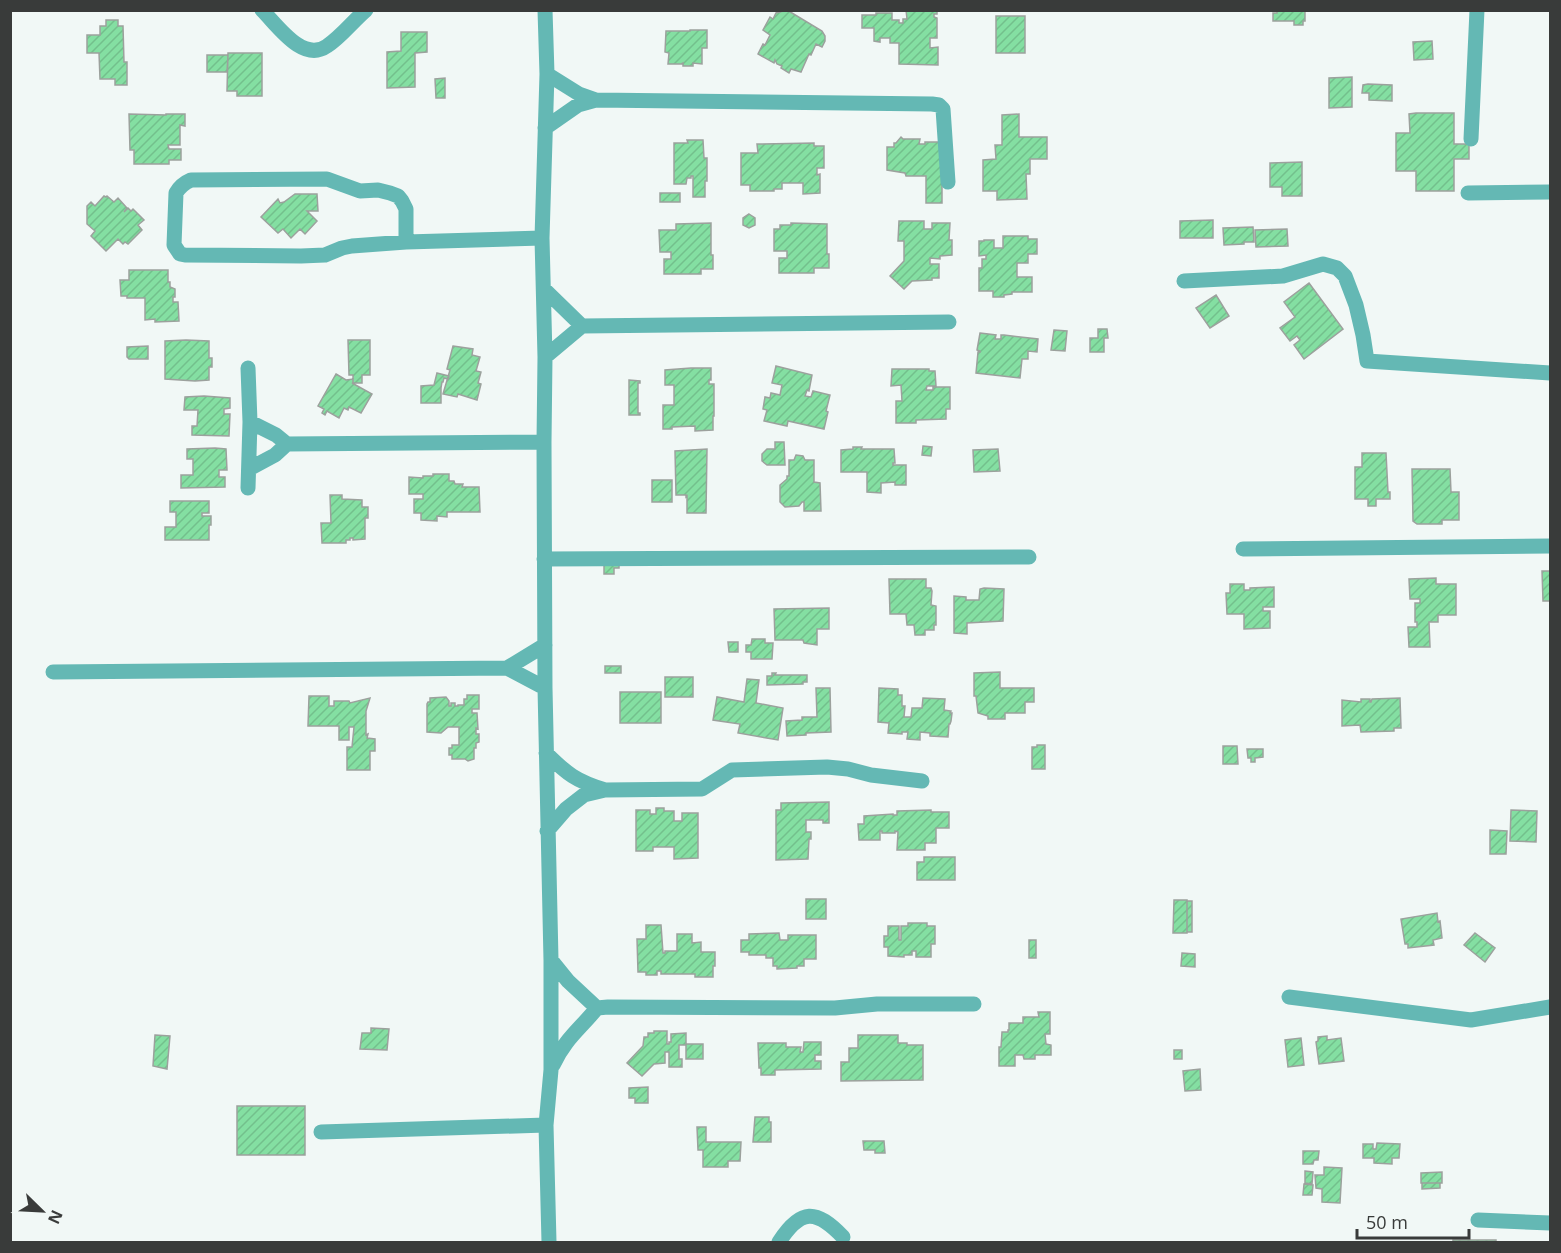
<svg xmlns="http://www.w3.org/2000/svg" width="1561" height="1253" font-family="'Open Sans',sans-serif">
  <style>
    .building { fill: url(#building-hatch); stroke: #9ca19d; stroke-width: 1.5 }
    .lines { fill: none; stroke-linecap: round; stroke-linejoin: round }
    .minor { stroke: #64b8b4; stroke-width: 15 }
  </style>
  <defs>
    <pattern id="building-hatch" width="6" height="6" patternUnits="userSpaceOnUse" patternTransform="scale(1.5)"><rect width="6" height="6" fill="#84dfa2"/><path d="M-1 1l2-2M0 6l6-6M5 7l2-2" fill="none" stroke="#73c08c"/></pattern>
  </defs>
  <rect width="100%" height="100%" fill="#f1f8f6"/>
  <path class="building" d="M787 10 822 31 825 36V41L822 47 816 44 811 55 809 54 801 72 791 69 789 73 781 68 782 66 777 64 775 60 774 63 758 54 763 44 765 45 770 35 763 30 770 17 773 19 776 13Z
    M906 10H937V14H934V17L937 18V38H930V48L938 47V65L899 64V43H890V38H880V42L874 41V28H862V15H876V13H892V20H899V23H903V19H907Z
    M1277 10H1305V21H1303V25H1294V21H1273V13H1277Z
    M996 16H1025V53H996Z
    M106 20H118V26H123L124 62H127V85H115V79H100L99 53H87V35H100V26H106Z
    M690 30H707V48H702V64L693 63V66H683V63L681 64H668L669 53 665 52 666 31H690Z
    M401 32H427V52L415 53V87L387 88V52L401 51Z
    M1432 41 1433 59 1414 60 1413 42Z
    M228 53H262V96H237V91H227Z
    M207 55H228L227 72H207Z
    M1352 77V107L1329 108V78Z
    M445 78V98H436L435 79Z
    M1368 84 1392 85V101L1369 100V93H1362L1363 85Z
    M1416 113H1454V144H1469V159H1454V191H1416V171H1396V133H1410L1409 114Z
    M129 114 166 115V114H185V126L180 125V145H168L169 149H181V160H169V164H134V150H130Z
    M1019 114V137H1047V159H1030V174H1026L1027 199 997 200V191H983V160L996 159 995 145H1002V115Z
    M901 137 903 139H920L919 144H925V142H939L942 162V203H926V176H906L905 173 887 170V147H894V143H896Z
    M687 140H703L704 158H707V181H705V197H693V176H691V178H687L686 184H674V143H688Z
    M814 143V146H824V168H817V175L820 174V193L803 194V183H782V189H774V191H750V185H741V153H758L757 144Z
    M1302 162V196H1282V187H1270V163Z
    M660 193H680V202H660Z
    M295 194H317L318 211H307L317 221 305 234 300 229 291 238 283 229 278 233 261 217 278 199 280 203 284 202Z
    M104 196 106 197 107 196 114 202 118 198 127 208 124 212 128 208 131 211 133 209 144 220 138 225 142 230 128 244 125 242 123 244 118 239 106 251 91 236 95 231 87 224V206L91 202 95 206Z
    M749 214 755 218V225L749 228 743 225V218Z
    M1213 220V238H1180V221Z
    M899 221H924V229H932V223H950L949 240H952V255L940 256V259L930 258V264H939V278H932V280L912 281 904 289 890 276 904 261V241H898Z
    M711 223V255H713V269H701V274H664V259H671V252H660L659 230H676V224Z
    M791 223 827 224V254H829V268H814V273H779V258H787V251H774V229H780V225H791Z
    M1253 227 1254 242H1244V244L1224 245 1223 228Z
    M1287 229 1288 246 1256 247 1255 230Z
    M1003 236H1028V239H1037V254H1028V263H1017V277H1032V292H1012V294L1004 295V297H993V291H979V268H982V259H986V255L979 256V241H984V240H994V248H1003Z
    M129 270H168V282H170V287L175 289V297H173V302H178L179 321 155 322V319L145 320V298H127V296H121L120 280H129Z
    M1309 283 1343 329 1304 359 1294 345 1300 340 1297 336 1290 341 1280 328 1295 317 1284 302Z
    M1216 295 1229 316 1210 328 1196 308Z
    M1098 329H1107L1108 338H1104V352H1090V338H1098Z
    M1054 330 1067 331 1065 351 1051 350Z
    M980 333 996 335 995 339H1001V335H1004L1038 339 1037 352 1028 351V359H1022L1020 378 976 373 978 352H980V351L977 350Z
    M186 340 209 341V358H212V367H209V380L195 381 165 379V341Z
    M348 340H370V375H362V383H353V375H349Z
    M148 346V359H129L127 357V347Z
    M453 346 473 349 472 355 480 357 476 371 481 372 478 383 481 384 477 400 458 394 457 397 443 394 450 370 447 369Z
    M776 366 812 375 809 391 807 390 805 396 811 397 813 391 830 395 826 411 828 412 824 429 788 421 787 426 764 421 767 410 763 409 765 397 770 398 771 393 780 395 782 385 772 383Z
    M691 368H711V380H709V384H714V416H713V430L695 431V426L672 427V429H663V405H674V385H665V370Z
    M892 369H929V371H935L936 386H927L926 390H933V387H950V409H946V419L916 420V423H896V401H902L901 385 891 386Z
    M437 373 449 376 448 379 444 378 443 382H442L441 388V403H421V386L434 385Z
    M336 374 346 380 353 379V383H352L372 394 361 413 349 407 348 410 344 408 339 418 327 411 325 415 322 413 324 409 318 406Z
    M629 380 640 381V383H638V413H640V415H629Z
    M204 396 230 398V408L224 409V414H230L229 436 192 435V426H197L198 410H184L185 397Z
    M775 442H784L785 465H767L762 461V454L767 449H775Z
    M923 446 932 447 931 456 922 455Z
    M853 447H862L861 449H894L895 463H893V465H906V485H895V482L881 483V493L867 492V472H841V450L853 449Z
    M215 448 226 449 227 470H219V477H225V487L181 488V475H193V459H187V449Z
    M707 449 706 513H687V496L686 497V495H676L675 451Z
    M998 449 1000 471 974 472 973 450Z
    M1362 453H1386L1388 492H1390V499H1376V506H1368V499H1355V467H1362Z
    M796 455 803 456 805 460H814V482L820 483 821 511H804V502H802L799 506 785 507 780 502V485L787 479V476H789V460H794Z
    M1412 469H1450L1451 492H1459V520H1442V524H1417L1413 521Z
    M433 474H449V481H454L455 484H463L462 487H479L480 512H447V517L437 516V521L421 520V513H414V499H423V494H409V477L423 478V476H433Z
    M652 480H672V502H652Z
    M330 495H342V499L362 500V507H368V518H365V539L353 540V538H350V540H346V543H322L321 523H331Z
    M170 501H209V513H202V516H211V525H209V540H165V527H176V512H170Z
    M604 559H619V568H614V574H604Z
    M1542 571H1550V601H1543Z
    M1436 578V584H1456V615H1438V622H1429L1430 647H1409L1408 627H1417V622H1415V603H1420V599H1410L1409 579Z
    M889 579H926V588H931L932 591 931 605 936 606V625H934V630H925V635H915L914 625H907L906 614H890Z
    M1230 584H1244V590H1250V588L1274 587V607H1263V611H1270V628L1244 629V614H1227L1226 593H1230Z
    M984 588 1004 589 1003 621 967 623V634L954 633V596L966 597V600H979L980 589Z
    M829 608V629H817V645L804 643 803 640H775L774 609Z
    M752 639H765V643H773L772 659H751V652H746V645H751Z
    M728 642H738V652H729Z
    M605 666H621V673H605Z
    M1000 672V688H1034V702H1025V713H1005V719H988V716L978 713 976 696H974V673Z
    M772 673H776L775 675H807V682H803V684L767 685V676H772Z
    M665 677H693V697H665Z
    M747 679 759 680 756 703 783 708 778 740 738 733 740 724 713 720 717 697 744 702Z
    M816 688H830L831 732 806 733V735L787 736 786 721 802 720V717H817Z
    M879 688 898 689V695H902V706H905L904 717H911L912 708H922L923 698 945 699 944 710 951 711 950 713H952L951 721 950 724H949L948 737 930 736V733L920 732V740L907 739 908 732H902V734L888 733 889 723 878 722Z
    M620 692H661V723H620Z
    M467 695H479V709H472V713H477L478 729 476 728V734H479V742L476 743V748H474V759L468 761 465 759H452V755H449V748H452V745H459V727H448L441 733 427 732V704L428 702H430V698L446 697 449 701V706H451V703H455V706H458V705H464V699H467Z
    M309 696H329V706H334V701H349L350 703 370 698 366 711V735L368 734 367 738 375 739V751H370V770H347V747H352L354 727H349V740H339V726H308Z
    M1400 698 1401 728H1394V731L1361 732 1360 725 1342 726V700L1361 702V699H1370V702H1371L1372 699Z
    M1037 745H1045V769H1032V747H1037Z
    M1223 746H1237L1238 764H1223Z
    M1247 749H1263V757L1255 758V762H1251V758H1248Z
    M829 802V823H823V820H806V832H811V839H809L808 859 776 860V810H781V803Z
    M656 808H664V811H674V821H682V813H698V858L674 859V847H653V851H636V810H650V814H656Z
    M931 810V812H949V828H936V843H925V850H897L898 832 895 831V833H882V831H880V840H859L858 824H864V816L893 814V815H897V811Z
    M1511 810 1537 811 1536 842 1510 841Z
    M1490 830 1507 831 1506 854H1490Z
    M924 857H955V880H917V862H924Z
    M806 899H826V919H806Z
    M1174 900H1187V933H1173Z
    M1187 901H1192V932H1187Z
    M1437 913 1438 922 1440 921 1442 938 1433 940 1434 945 1408 948V944H1405L1401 919Z
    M908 923H927V926H935V944H931V957H916V951H912V955H904V957L888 956V947H884V936H888V926H899V940H901V926H908Z
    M646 925H661L663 953H665V951H677V934H692V943L701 942V952H715V966H713V977H695V974H661V971H657V975H646V972H638L637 939H646Z
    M779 933 780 940H788V935H816V959H804V966H797V968L777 969V966H773V958H766V955H749V952H741V940H749V934Z
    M1475 933 1495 948 1485 962 1464 945Z
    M1029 940H1036V958H1029Z
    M1182 953 1195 954V967L1181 966Z
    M1038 1012H1050V1034H1045L1046 1044 1051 1045V1055H1035V1059H1024L1023 1055H1015V1066H999V1047H1001L1002 1032H1008V1030H1009V1023H1023V1017H1039Z
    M371 1028 389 1029 387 1050 360 1049 362 1033H371Z
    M654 1031H667V1044H669V1042H671V1034L686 1033V1044H703V1059H686V1045H679V1059H682V1067H669V1052H665V1063L654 1064 642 1076 627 1063 643 1046 644 1037H648V1033H654Z
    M155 1035 170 1036 167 1069 153 1066Z
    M858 1035H898V1043H907V1045H923V1080L841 1081V1062H849V1048H858Z
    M1327 1036V1040L1341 1038 1344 1061 1319 1064 1316 1042 1318 1041V1037Z
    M1301 1038 1304 1065 1288 1067 1285 1040Z
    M804 1042H821V1055H815V1061H821V1069L775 1070V1075H761V1068H759L758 1043H786V1047H801L800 1052H803Z
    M1174 1050H1182V1059H1174Z
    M1200 1069 1201 1090 1185 1091 1183 1071Z
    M648 1087V1103H635V1098H629V1088Z
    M237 1106H305V1155H237Z
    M755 1117H769V1122H771V1142H753Z
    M697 1127H706V1142H741L740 1161H728V1167H703V1150H698Z
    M863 1141H884L885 1153H875V1150H864Z
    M1377 1143 1400 1144 1399 1158H1392V1164L1374 1163V1158H1363V1144H1373V1149H1376Z
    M1303 1151H1319L1318 1160H1314L1313 1164H1303Z
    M1324 1167 1342 1168 1340 1203 1322 1202V1189L1316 1188 1315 1175H1324Z
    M1305 1171 1313 1172 1312 1184 1305 1183Z
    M1442 1172V1183H1421V1173Z
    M1422 1183H1440V1188L1422 1189Z
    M1304 1184 1313 1185 1312 1195H1303Z
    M1453 1240H1496V1242H1453Z"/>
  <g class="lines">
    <path class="minor" d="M262 10C278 26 303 63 327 46 341 37 353 21 366 10
      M545 10 547 74 542 238 545 357 544 442 545 688 551 960V1070L546 1125 549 1242
      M547 74 579 94 596 100
      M545 128 578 105 596 100 932 104 939 105 943 109 948 182
      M1471 139 1477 10
      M1468 193 1550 192
      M406 242V209L402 201 398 196 390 193 378 190 360 191 327 179 191 180C184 183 180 186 176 193L174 245 180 254 185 255 301 256 325 255 342 248 352 246 406 242 542 238
      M1184 281 1283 276 1323 264 1337 268 1345 276 1356 305 1363 335 1367 361 1550 373
      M544 289 582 326
      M545 357 582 326 949 322
      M250 422 276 435 287 444 544 442
      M249 469 275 455 287 444
      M248 488 250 422 248 368
      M1243 549 1550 546
      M544 559 1029 557
      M507 668 545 688
      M53 672 507 668 545 645
      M546 753C567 774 576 781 605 790
      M547 831 566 809 584 795 605 790 702 789 732 770 827 767 848 769 871 775 922 781
      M551 960 568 981 597 1008
      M1289 997 1471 1020 1550 1007
      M553 1065C565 1039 580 1029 597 1008L608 1007 835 1008 877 1004H974
      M321 1132 546 1125
      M1478 1220 1550 1223
      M779 1242C801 1208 816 1209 843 1237"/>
  </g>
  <rect width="1561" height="1253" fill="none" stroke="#393b3a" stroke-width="24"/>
  <g transform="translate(42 1211) rotate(114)" stroke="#f1f8f6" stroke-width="4.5" paint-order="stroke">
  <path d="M0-4.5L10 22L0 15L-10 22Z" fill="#393b3a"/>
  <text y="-9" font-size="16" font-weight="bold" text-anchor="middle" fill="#393b3a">N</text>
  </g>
  <path d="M1357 1229v9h112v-9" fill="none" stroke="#393b3a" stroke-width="3"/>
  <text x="1366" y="1229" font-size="18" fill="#393b3a" stroke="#f1f8f6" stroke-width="4.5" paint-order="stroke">50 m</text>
</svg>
